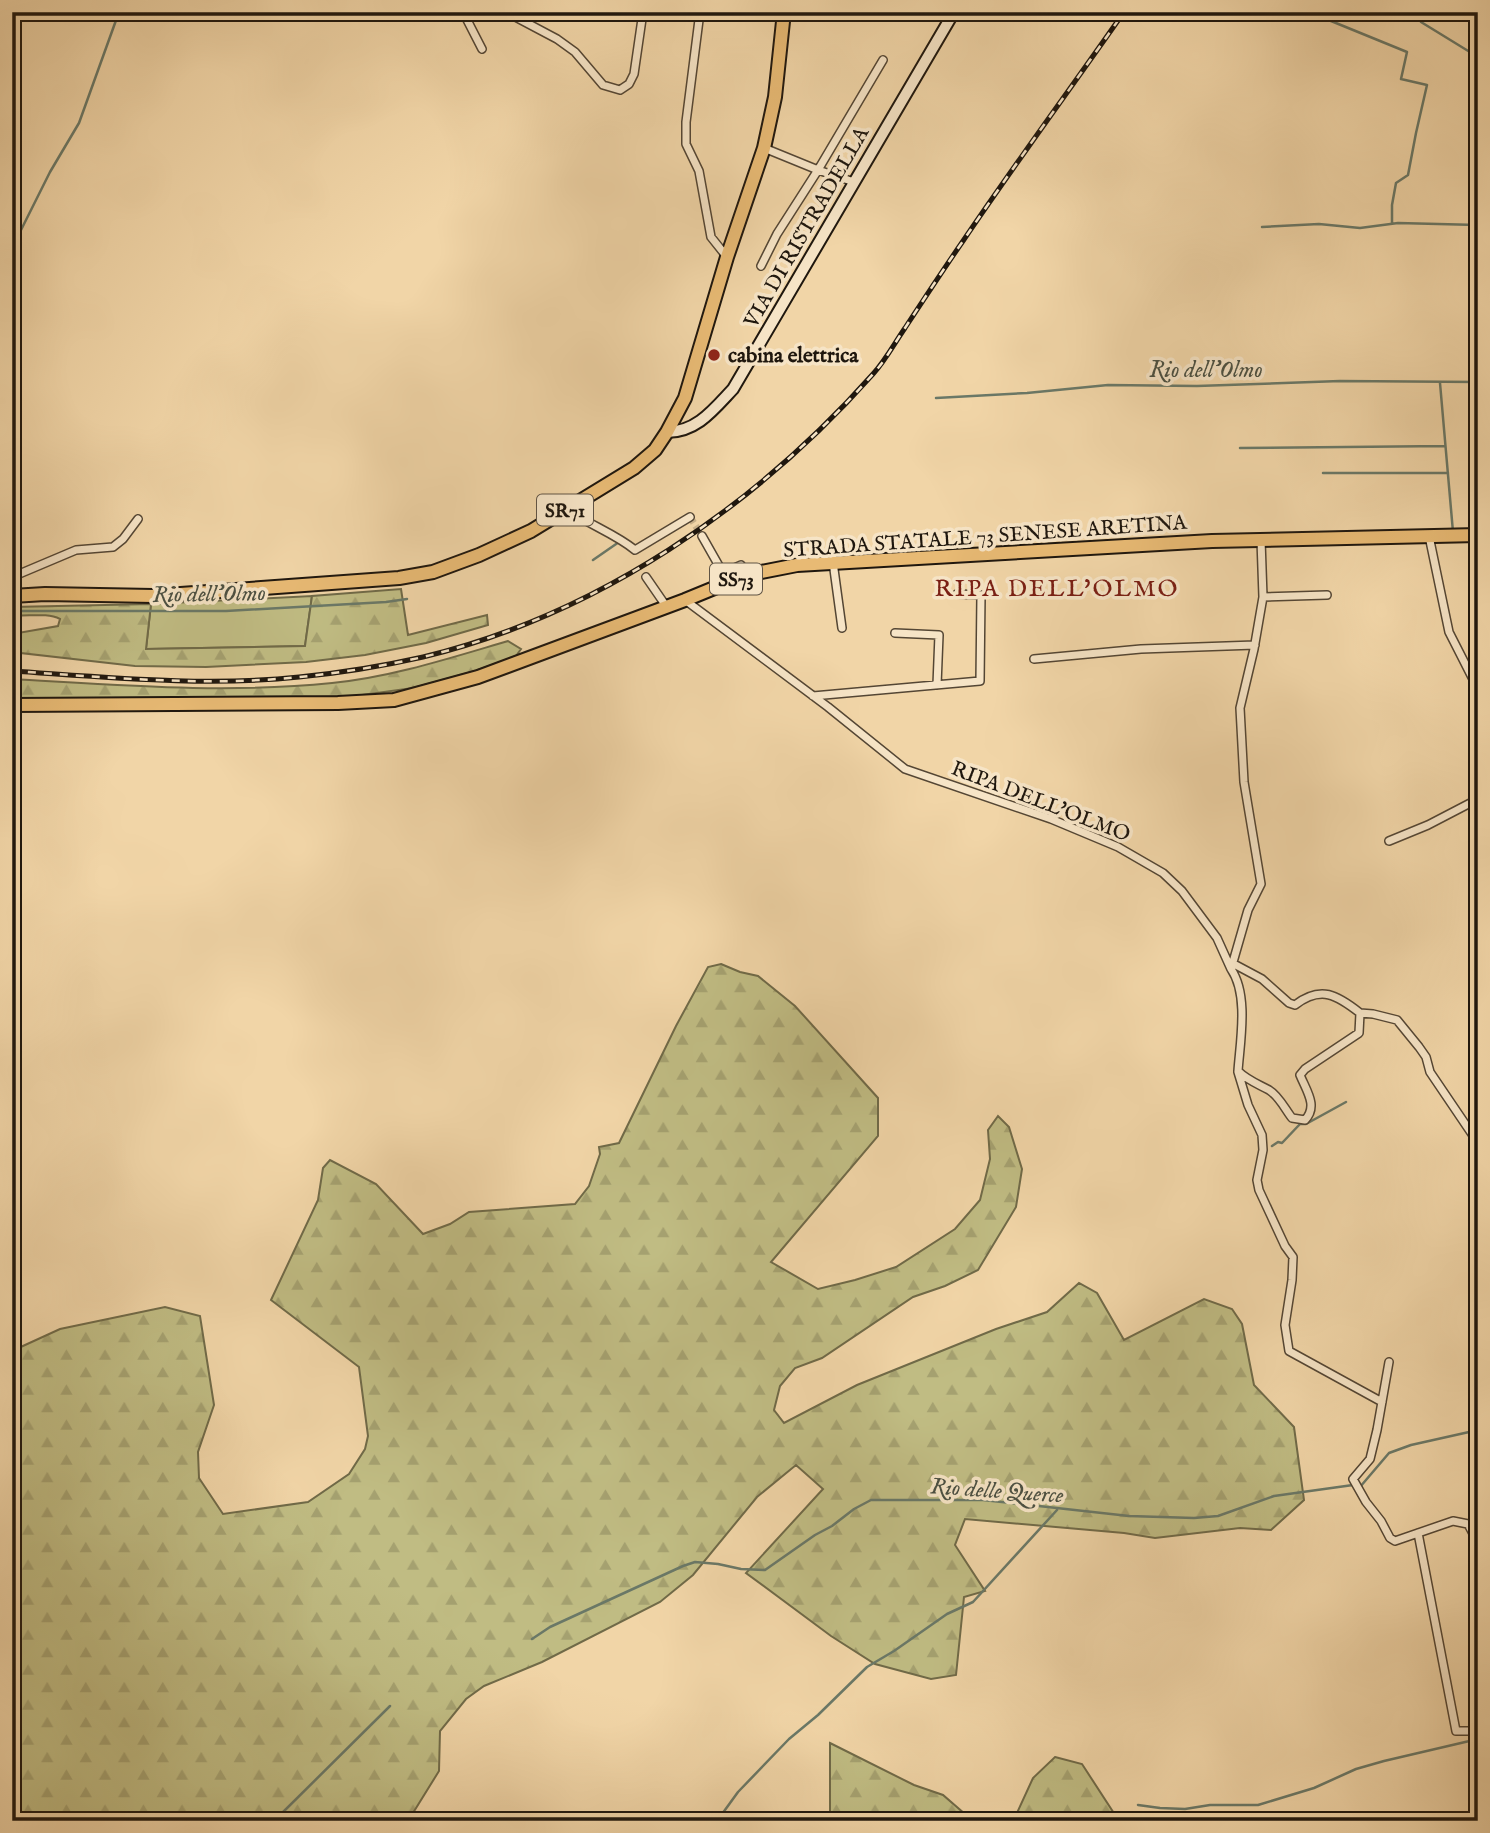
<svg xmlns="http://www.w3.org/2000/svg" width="1490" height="1833" font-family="'IM FELL English',serif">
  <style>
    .grass { fill: #c0bc83; stroke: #706a48; stroke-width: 2 }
    .forest { fill: url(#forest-firs); stroke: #706a48; stroke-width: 2 }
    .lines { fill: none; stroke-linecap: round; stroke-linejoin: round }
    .stream { stroke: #6a7867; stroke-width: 2.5 }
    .street-tunnel { stroke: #c7af88; stroke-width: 7; stroke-dasharray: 7 3.5; stroke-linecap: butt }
    .street-casing { stroke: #544634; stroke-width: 10 }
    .secondary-casing { stroke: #1f170e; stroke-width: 14 }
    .primary-casing { stroke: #1f170e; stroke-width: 16 }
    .street { stroke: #f6e4c6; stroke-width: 7 }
    .secondary { stroke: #f6e4c6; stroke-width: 10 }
    .primary { stroke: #e8ba74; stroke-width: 12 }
    .rail-casing { stroke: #1f170e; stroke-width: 5 }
    .rail { stroke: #f6e4c6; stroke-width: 2.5; stroke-dasharray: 8; stroke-linecap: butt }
    .poi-dot { fill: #8f2418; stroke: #f6e4c6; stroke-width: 2.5 }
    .labels { text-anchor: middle; stroke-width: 7; stroke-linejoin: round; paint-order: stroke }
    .shield { fill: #f6e4c6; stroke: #605445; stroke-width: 2 }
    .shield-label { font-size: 19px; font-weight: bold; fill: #1f170e }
    .street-label { font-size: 21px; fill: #1f170e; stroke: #f6e4c6 }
    .poi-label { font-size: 21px; font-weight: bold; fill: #1f170e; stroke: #f6e4c6; text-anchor: start }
    .water-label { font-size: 23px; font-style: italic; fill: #4b5042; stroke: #f6e4c6 }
    .quarter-label { font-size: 24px; letter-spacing: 2px; fill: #7a1f14; stroke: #f6e4c6 }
  </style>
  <defs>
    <pattern id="forest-firs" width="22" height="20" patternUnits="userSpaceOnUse" patternTransform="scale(1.75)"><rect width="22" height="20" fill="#c0bc83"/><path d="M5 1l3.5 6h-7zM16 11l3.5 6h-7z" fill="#a5a170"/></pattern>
  </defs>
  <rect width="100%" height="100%" fill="#f1d5a7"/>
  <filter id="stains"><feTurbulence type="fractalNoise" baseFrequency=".00286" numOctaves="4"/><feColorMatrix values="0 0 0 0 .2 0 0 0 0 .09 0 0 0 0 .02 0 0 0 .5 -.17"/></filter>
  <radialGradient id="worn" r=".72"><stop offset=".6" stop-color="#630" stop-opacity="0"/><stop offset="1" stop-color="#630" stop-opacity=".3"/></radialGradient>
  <path class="grass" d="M312 596 305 646 146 649 151 604Z"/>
  <path class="forest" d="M401 589 408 635 487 615 488 625 426 643 365 655 306 662 206 667 135 666 12 652V634L58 626 60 619C46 612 27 617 12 615V607L151 604 146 649 305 646 312 596Z
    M508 641 521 649 516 656 475 671 413 688 355 696 237 699H12V679C119 685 225 694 332 683 392 677 450 658 508 641Z
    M721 964 740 972 758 976 795 1006 878 1098V1136L771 1262 818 1289 855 1280 896 1267 955 1229 980 1200 990 1159 988 1130 998 1116 1009 1127 1022 1169 1016 1207 978 1270 945 1286 913 1297 822 1358 795 1368 780 1386 774 1410 784 1423 857 1385 996 1329 1047 1312 1079 1283 1097 1293 1124 1340 1204 1299 1232 1309 1242 1324 1254 1385 1294 1427 1304 1500 1271 1530 1240 1528 1155 1538 1124 1533 965 1519 955 1545 985 1591 964 1597 956 1675 931 1679 875 1664 831 1636 746 1573 823 1489 796 1465 757 1497 693 1575 660 1602 542 1662 484 1686 466 1699 440 1731 439 1771 408 1821H12V1351L60 1329 165 1307 200 1316 214 1405 198 1452 199 1478 223 1514 308 1502 349 1474 365 1449 368 1436 359 1367 271 1300 318 1200 323 1168 330 1160 376 1184 423 1234 450 1224 469 1212 575 1204 589 1186 600 1154 599 1147 619 1143 676 1026 708 967Z
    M830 1743 914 1785 943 1795 973 1821H831L830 1814Z
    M1055 1757 1082 1764 1119 1821H1008L1017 1813 1033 1778Z"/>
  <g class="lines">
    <path class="stream" d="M1309 12 1407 52 1401 79 1427 85 1416 133 1408 175 1396 183 1392 205V223
      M1432 12 1421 22 1478 57
      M1262 227 1319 224 1360 228 1398 223 1478 225
      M12 248 50 172 79 123 119 12
      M1440 383 1453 532
      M936 398 1027 393 1108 385 1197 386 1340 381 1478 382
      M1240 448 1445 446
      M1323 473H1448
      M593 560 619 542
      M12 611H226L386 602 407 599
      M1272 1146 1278 1142 1282 1143 1300 1124H1306L1346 1102
      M1360 1487 1389 1453 1411 1445 1478 1430
      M532 1639 550 1627 683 1566 695 1562 718 1564 741 1569 765 1570 815 1535 832 1526 854 1509 871 1500H983L1129 1516 1194 1518 1218 1516 1274 1496 1353 1485
      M1138 1805 1160 1808 1185 1809 1210 1805H1258L1314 1788 1356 1769 1384 1761 1478 1739
      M274 1821 390 1706
      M717 1821 738 1792 789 1739 818 1715 867 1667 894 1651 947 1614 973 1602 1057 1510"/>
    <path class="street-tunnel" d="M690 517 702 536"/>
    <g class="street-casing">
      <path id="street" d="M463 12 482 49
        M506 12 557 39 575 52 603 85 620 90 629 84 634 74 643 12
        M700 12 686 122V144L699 171 711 237 727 257
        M764 148 818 170 854 182
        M761 266 777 234 818 170 883 60
        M567 509C589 525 614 533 635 550L690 517
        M702 536 723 573 741 565 746 575
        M1429 536 1449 632 1478 689
        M833 562 842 628
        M12 577 76 550 113 547 123 539 138 519
        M646 577 666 606
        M1263 597 1327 595
        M685 600 828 707 905 769 1051 819 1118 847 1163 873 1182 891 1217 938 1231 969 1248 910 1261 884 1244 782 1240 708 1254 649 1263 597 1261 540
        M895 633 939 635 937 685
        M1034 659 1141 649 1255 645
        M813 696 980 681 981 595 957 594
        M1389 841 1428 825 1478 799
        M1232 963 1262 979 1289 1003 1295 1005C1321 985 1337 995 1360 1013
        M1231 969C1249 995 1240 1042 1238 1071 1247 1080 1258 1084 1269 1090 1279 1096 1285 1109 1292 1118L1305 1120C1318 1106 1307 1092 1300 1075L1305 1069 1359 1033 1360 1013 1373 1014 1397 1020 1419 1047 1426 1057 1430 1072 1474 1137 1478 1148
        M1238 1072 1248 1105 1262 1135 1263 1150 1257 1180 1259 1190 1285 1246 1293 1257 1292 1280 1285 1325 1289 1351 1382 1402
        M1389 1362 1377 1430 1370 1459 1353 1479 1366 1502 1381 1521 1390 1538 1395 1541 1453 1521 1468 1524 1478 1543
        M1418 1533 1456 1731H1478"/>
    </g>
    <g class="secondary-casing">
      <path id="secondary" d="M667 432C697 432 714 409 733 389L954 12"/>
    </g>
    <g class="primary-casing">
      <path id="primary" d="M12 596 45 594 153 596 399 578 433 572 479 555 531 531 634 468 655 450 667 432 685 398 727 257 764 148 775 97 784 12
        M12 705 338 703 394 700 478 677 685 600 746 575 797 565 1212 541 1478 535"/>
    </g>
    <use href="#street" class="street"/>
    <use href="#secondary" class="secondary"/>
    <use href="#primary" class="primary"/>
    <g class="rail-casing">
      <path id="rail" d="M12 671C104 677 207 687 299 677 340 673 383 666 423 657 597 615 755 507 873 374 885 361 894 344 905 328 924 299 943 270 963 241 1015 164 1071 88 1124 12"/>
    </g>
    <use href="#rail" class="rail"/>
  </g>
  <circle class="poi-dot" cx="714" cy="355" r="7"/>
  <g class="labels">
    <g class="shield">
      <rect x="537" y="494.5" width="56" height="31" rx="5"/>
      <rect x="710" y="563.5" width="52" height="31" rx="5"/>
    </g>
    <g class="shield-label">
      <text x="565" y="517">SR71</text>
      <text x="736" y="586">SS73</text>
    </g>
    <g class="street-label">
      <text transform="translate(806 227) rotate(-60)" y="7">VIA DI RISTRADELLA</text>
      <text transform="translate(985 536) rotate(-4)" y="7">STRADA STATALE 73 SENESE ARETINA</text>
      <text transform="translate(1041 801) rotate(21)" y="7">RIPA DELL'OLMO</text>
    </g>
    <g class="poi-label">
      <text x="728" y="362">cabina elettrica</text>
    </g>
    <g class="water-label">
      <text x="1206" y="377">Rio dell'Olmo</text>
      <text transform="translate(209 593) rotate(-1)" y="8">Rio dell'Olmo</text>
      <text transform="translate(997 1490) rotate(4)" y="8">Rio delle Querce</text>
    </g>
    <g class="quarter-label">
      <text x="1057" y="596">RIPA DELL'OLMO</text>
    </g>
  </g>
  <rect width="1490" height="1833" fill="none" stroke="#f1d5a7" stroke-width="42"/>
  <rect x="14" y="14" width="1462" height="1805" fill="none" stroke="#1f170e" stroke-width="3.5"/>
  <rect x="21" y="21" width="1448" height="1791" fill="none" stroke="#1f170e" stroke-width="2"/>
  <rect width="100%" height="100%" filter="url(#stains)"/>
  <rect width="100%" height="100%" fill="url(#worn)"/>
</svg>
